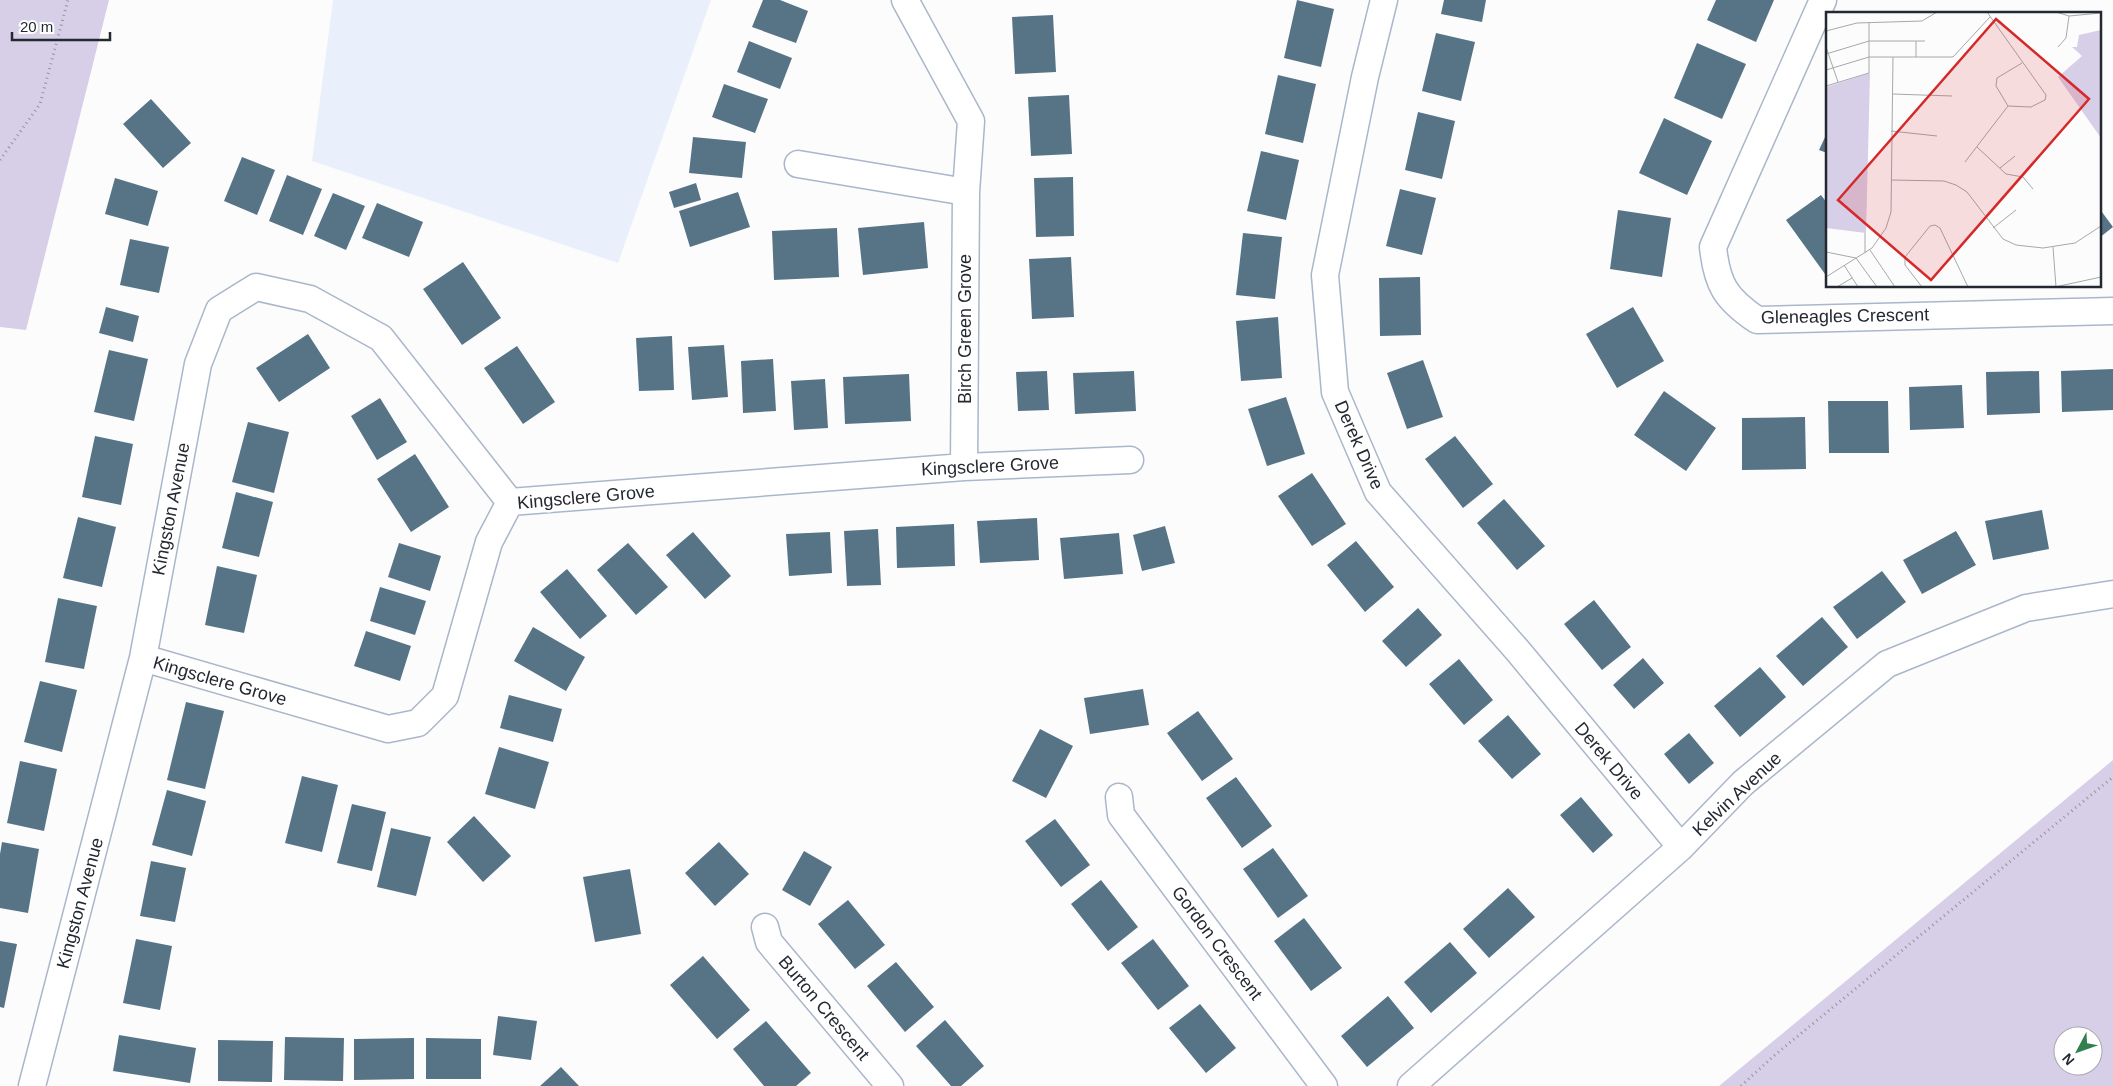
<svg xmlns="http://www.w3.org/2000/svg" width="2113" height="1086" font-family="Helvetica,sans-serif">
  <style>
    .built { fill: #e9f0fb }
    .green { fill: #d7cee8; fill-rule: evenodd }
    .building { fill: #577487 }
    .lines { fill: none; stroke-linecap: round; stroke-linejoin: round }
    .street-casing { stroke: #aab7ca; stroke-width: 29 }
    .path { stroke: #939599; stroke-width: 3; stroke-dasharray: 1 4; stroke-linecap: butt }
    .street { stroke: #fff; stroke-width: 26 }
    .labels { text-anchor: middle; stroke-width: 5; stroke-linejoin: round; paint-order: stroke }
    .street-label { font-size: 18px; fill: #242931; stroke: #fff }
    .inset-road { fill: none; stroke: #a6a8ab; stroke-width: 1 }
    .view { fill: #d62828; fill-opacity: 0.15; stroke: #d62828; stroke-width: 2.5 }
    .inset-edge { fill: none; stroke: #242931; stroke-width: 2.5 }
  </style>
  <rect width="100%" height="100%" fill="#fcfcfc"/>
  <path class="built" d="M333 0H711L618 263 312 161Z"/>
  <path class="green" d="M0 0H109L26 330 0 327Z
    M2113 760V1086H1719ZM2063 1036H2093V1066H2063Z"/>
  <path class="building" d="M763 0H780L808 11 796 43 752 27Z
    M1297 0 1334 9 1321 67 1284 58Z
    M1444 0H1486L1482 22 1441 14Z
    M1716 0H1774L1756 42 1707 20Z
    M1053 15 1056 72 1015 74 1012 17Z
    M1436 33 1475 42 1461 101 1422 91Z
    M749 41 792 58 780 89 737 72Z
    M1697 43 1746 64 1722 119 1674 98Z
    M1278 75 1316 84 1303 143 1265 134Z
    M724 84 768 99 755 133 712 117Z
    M1069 95 1072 154 1031 156 1028 97Z
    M151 99 191 143 163 168 123 124Z
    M1418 112 1455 121 1442 179 1405 170Z
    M1664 118 1712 141 1687 195 1639 173Z
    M1827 133V153L1819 150Z
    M693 137 746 142 742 178 689 173Z
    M1261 151 1299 160 1286 220 1247 211Z
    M242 157 275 170 257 215 224 201Z
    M287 175 322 189 303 235 269 221Z
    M1073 177 1074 236 1036 237 1034 178Z
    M115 178 158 191 148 226 105 214Z
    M696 183 701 200 674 208 669 192Z
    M1400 189 1436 198 1422 255 1386 246Z
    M738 192 750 227 690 247 679 211Z
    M333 193 365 206 346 250 314 236Z
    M1821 195 1827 203V273L1825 274 1786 220Z
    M377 203 423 222 409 257 362 238Z
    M2099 208 2113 227 2099 238Z
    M1618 210 1671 218 1662 277 1610 269Z
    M924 222 928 268 863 275 858 228Z
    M837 228 839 277 774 280 772 231Z
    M1243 233 1282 237 1275 299 1236 295Z
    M130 239 169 247 159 293 120 285Z
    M1071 257 1074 317 1032 319 1029 259Z
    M463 262 501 318 462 345 423 289Z
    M1420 277 1421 335 1380 336 1379 278Z
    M106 307 139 316 133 342 99 333Z
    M1633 307 1664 361 1617 388 1586 334Z
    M1278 317 1282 378 1241 381 1236 321Z
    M308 334 330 368 279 402 256 368Z
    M672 336 674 390 639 391 636 338Z
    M724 345 728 397 692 400 688 347Z
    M517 346 555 402 523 424 484 368Z
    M109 350 148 359 134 421 94 412Z
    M773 359 776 411 743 413 741 361Z
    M1423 360 1443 417 1407 429 1387 373Z
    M2113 369V410L2062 412 2061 371Z
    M1047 371 1049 410 1018 411 1016 372Z
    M1134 371 1136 411 1075 414 1073 373Z
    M2039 371 2040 413 1987 415 1986 372Z
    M909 374 911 421 845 424 843 377Z
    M825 379 828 428 794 430 791 381Z
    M1962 385 1964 428 1910 430 1909 387Z
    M1664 391 1716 428 1686 471 1634 435Z
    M1286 397 1305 454 1267 466 1248 409Z
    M380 398 407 442 377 460 351 416Z
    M1828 401H1888L1889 453H1829Z
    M1805 417 1806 469 1742 470V418Z
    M248 422 289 432 274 493 232 482Z
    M95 436 133 444 121 505 82 497Z
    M1455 436 1493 484 1463 508 1425 459Z
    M415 454 449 507 411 532 377 479Z
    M1312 473 1346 524 1312 546 1278 496Z
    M236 492 273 502 259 557 222 548Z
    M1504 499 1545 546 1517 570 1477 523Z
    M2042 510 2049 549 1993 560 1985 521Z
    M78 517 116 527 102 587 63 578Z
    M1037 518 1039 560 980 563 977 521Z
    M954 524 955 566 897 568 896 527Z
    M1165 526 1175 563 1142 571 1133 535Z
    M878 529 881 585 847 586 844 531Z
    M1956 531 1976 565 1922 594 1903 560Z
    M693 532 731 576 705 599 666 555Z
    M830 532 832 573 789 576 786 534Z
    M1119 533 1123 574 1064 579 1060 538Z
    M1356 541 1394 587 1365 612 1327 565Z
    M399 543 441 556 430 591 388 577Z
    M628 543 668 587 636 615 597 570Z
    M217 566 257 575 244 633 205 625Z
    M567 569 607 616 580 639 540 592Z
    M1882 571 1906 602 1857 639 1833 607Z
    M380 587 426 601 415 635 370 621Z
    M58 598 97 606 84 669 45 662Z
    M1594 600 1631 647 1602 670 1564 624Z
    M1418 608 1442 635 1406 667 1382 641Z
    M1822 617 1848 647 1803 686 1776 656Z
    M533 627 585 657 566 691 514 661Z
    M366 631 411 646 400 681 354 666Z
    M1643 658 1664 683 1634 709 1613 685Z
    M1459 659 1493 700 1464 725 1429 684Z
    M1760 667 1786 697 1740 737 1714 706Z
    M40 681 77 690 62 752 24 742Z
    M1143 689 1149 725 1090 734 1084 698Z
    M509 695 562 709 553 742 500 728Z
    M186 702 224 711 205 789 167 780Z
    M1198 711 1233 759 1202 781 1167 733Z
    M1508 715 1541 754 1512 779 1478 741Z
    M1040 729 1073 746 1046 798 1012 781Z
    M1689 733 1714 763 1689 784 1664 754Z
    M499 747 549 762 535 809 485 794Z
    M20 761 57 769 44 831 7 823Z
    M302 776 338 785 322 852 285 843Z
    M1236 777 1272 826 1242 848 1206 798Z
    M167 790 206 801 192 856 152 845Z
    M1581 797 1613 835 1593 853 1560 815Z
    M352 804 386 812 372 871 337 863Z
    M474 816 511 856 483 882 447 842Z
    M1055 819 1090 865 1061 887 1025 841Z
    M391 828 431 837 416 896 377 887Z
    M2 842 39 849 28 913 0 908V854Z
    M719 842 749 874 715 906 685 873Z
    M1273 848 1308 896 1278 918 1243 869Z
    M804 851 832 867 810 906 782 890Z
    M151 861 186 868 175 922 140 916Z
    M630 869 641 934 595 942 583 877Z
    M1101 880 1138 927 1108 951 1071 904Z
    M1508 888 1535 917 1489 958 1463 929Z
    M848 900 885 945 855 969 818 924Z
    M1304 918 1342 968 1311 991 1274 941Z
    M136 939 172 946 160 1010 123 1003Z
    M1153 939 1189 986 1158 1010 1121 963Z
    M0 941 17 944 4 1008 0 1007Z
    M1450 942 1477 973 1431 1013 1404 982Z
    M703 956 750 1010 717 1039 670 985Z
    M896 962 934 1007 905 1032 867 986Z
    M1388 996 1414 1028 1367 1067 1341 1036Z
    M1200 1004 1236 1048 1206 1073 1169 1028Z
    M498 1016 537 1021 531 1060 493 1055Z
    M945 1020 984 1066 961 1086H951L916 1046Z
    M766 1021 811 1073 796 1086H764L733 1049Z
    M119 1035 196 1048 190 1083 113 1071Z
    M285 1037 344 1038 343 1081 284 1080Z
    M414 1038V1079L354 1080V1039Z
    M426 1038 481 1039V1079H426Z
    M218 1040 273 1041 272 1082 218 1081Z
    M561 1067 579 1086H540Z"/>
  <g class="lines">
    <g class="street-casing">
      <path id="street" d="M905 0 971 121 966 192 964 467
        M1384 0 1365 77 1325 275 1335 392 1378 492 1518 651 1681 847
        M1823 0 1713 247C1717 285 1726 299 1757 320L2113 311
        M798 164 966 192
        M143 658 388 729 418 723 445 696 489 542 510 502 964 467 1130 460
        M1119 797 1121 815 1324 1086
        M765 927 769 942 890 1086
        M32 1086 143 658 198 364 219 310 256 287 310 299 381 338 510 502
        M1411 1086 1681 847 1743 783 1887 664 2026 608 2113 594"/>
    </g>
    <path class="path" d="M0 160 40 104 68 0
      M1741 1086 1776 1054 2113 777"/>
    <use href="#street" class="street"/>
  </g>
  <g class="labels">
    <g class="street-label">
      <text transform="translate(1845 316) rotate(-1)" y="6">Gleneagles Crescent</text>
      <text transform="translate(965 329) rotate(-90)" y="6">Birch Green Grove</text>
      <text transform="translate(1359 445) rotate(66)" y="6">Derek Drive</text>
      <text transform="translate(990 466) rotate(-3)" y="6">Kingsclere Grove</text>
      <text transform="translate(586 497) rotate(-5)" y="6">Kingsclere Grove</text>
      <text transform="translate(171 509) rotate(-79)" y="6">Kingston Avenue</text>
      <text transform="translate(220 681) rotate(16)" y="6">Kingsclere Grove</text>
      <text transform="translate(1609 761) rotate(50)" y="6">Derek Drive</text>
      <text transform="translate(1737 794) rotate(-43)" y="6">Kelvin Avenue</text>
      <text transform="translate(80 903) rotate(-75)" y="6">Kingston Avenue</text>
      <text transform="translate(1217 943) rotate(53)" y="6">Gordon Crescent</text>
      <text transform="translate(824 1008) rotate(50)" y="6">Burton Crescent</text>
    </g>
  </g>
  <g transform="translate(1826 12)">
    <rect width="275" height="275" fill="#fcfcfc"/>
    <path d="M275 18V126L232 65 256 44 246 35H251L253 23ZM44 61 40 221 0 216V75Z" fill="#d7cee8"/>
    <path class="inset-road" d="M161 0 220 83 219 88 205 95 182 94M230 0 243 4 275 1M0 19 31 11 96 9 111 0M90 29V45M0 35 12 70M232 35 240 26 243 4M0 42 43 29H99M0 58 43 45H127L164 5M0 74 43 61V10M66 82 126 84M65 119 111 124M151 135 180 162 197 165 207 177M139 150 182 94 170 74 171 66 196 51M174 156 189 144M65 168 118 169 130 173 141 180 177 227 190 233 217 236 249 231 275 214M167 216 190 198M39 221V241M227 235 230 275M44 238 69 275M0 240 30 246M30 246 51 275M18 253 32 275M0 265 46 236 60 216 65 200 67 45M11 275 26 266M96 275 79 253V245L104 214 109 213 114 216 142 275M229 275 275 265"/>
    <path class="view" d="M170 7 263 87 105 268 12 188Z"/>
    <rect width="275" height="275" class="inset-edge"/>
  </g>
  <g transform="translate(2078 1051) rotate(229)"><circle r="24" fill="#ffffff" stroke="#a7a9ad"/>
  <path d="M0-4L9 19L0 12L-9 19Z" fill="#328050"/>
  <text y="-8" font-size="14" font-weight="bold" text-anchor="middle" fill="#242931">N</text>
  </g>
  <path d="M12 32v8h98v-8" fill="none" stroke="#242931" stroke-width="2.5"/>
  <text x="20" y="32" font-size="15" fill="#242931" stroke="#ffffff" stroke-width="4" paint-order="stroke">20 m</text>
</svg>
